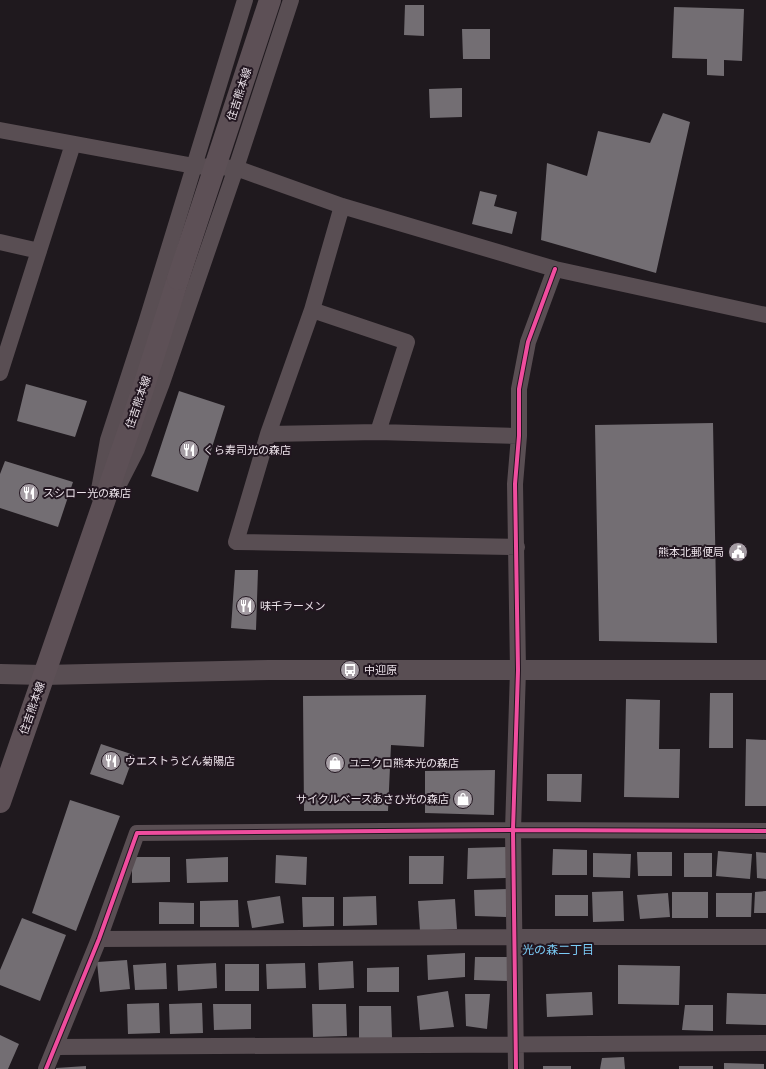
<svg xmlns="http://www.w3.org/2000/svg" width="766" height="1069" font-family="'Golos Text','Noto Sans JP',sans-serif">
  <style>
    .building { fill: #736e73 }
    .lines { fill: none; stroke-linecap: round; stroke-linejoin: round }
    .minor { stroke: #594e53; stroke-width: 16 }
    .tertiary { stroke: #594e53; stroke-width: 20 }
    .secondary { stroke: #5d5056; stroke-width: 22 }
    .secondary-bridge { stroke: #5d5056; stroke-width: 22 }
    .cycleway-casing { stroke: #221620; stroke-width: 6 }
    .cycleway { stroke: #ef4d9e; stroke-width: 4 }
    .labels { text-anchor: middle; stroke-width: 4; stroke-linejoin: round; paint-order: stroke }
    .street-label { font-size: 11px; fill: #ece3ea; stroke: #221620 }
    .poi-label { font-size: 11px; fill: #ece3ea; stroke: #221620; text-anchor: start }
    .neighbourhood-label { font-size: 12px; fill: #7acdf6; stroke: #221620 }
  </style>
  <rect width="100%" height="100%" fill="#1f191e"/>
  <path class="building" d="M405 5H424V36L404 35Z
    M674 7 744 9 742 61 724 60V76L707 75V59L672 58Z
    M462 29H490V59H463Z
    M462 88V117L430 118 429 89Z
    M663 113 690 122 656 273 541 240 547 163 587 176 598 131 650 143Z
    M480 191 497 195 494 206 517 212 512 234 472 224Z
    M26 384 87 401 75 437 17 421Z
    M179 391 225 406 198 492 151 476Z
    M713 423 717 643 599 641 595 425Z
    M5 461 73 482 58 527 0 508V474Z
    M235 570H258L256 630 231 628Z
    M710 693H733V748H709Z
    M426 695 424 747 391 745 388 811H304L303 696Z
    M626 699 660 700 659 749H680L679 798 624 797Z
    M746 739 766 740V806H745Z
    M101 744 134 755 123 785 90 774Z
    M495 770 494 815 425 813V771Z
    M547 774H582L581 802 547 801Z
    M70 800 120 816 76 931 32 913Z
    M506 847V878L467 879 468 848Z
    M553 849 587 850V875H552Z
    M718 851 752 854 750 879 716 876Z
    M637 852H672V876H638Z
    M756 852 766 853V879L757 878Z
    M593 853 631 854 630 878 593 877Z
    M684 853H712V877H684Z
    M276 855 307 857 306 885 275 883Z
    M409 856H444L443 884H409Z
    M132 857H170V882L132 883Z
    M228 857V882L187 883 186 859Z
    M508 889 506 917 475 916 474 890Z
    M623 891 624 921 593 922 592 892Z
    M766 891V913H754L755 892Z
    M672 892H708V918H672Z
    M668 893 670 917 640 919 637 895Z
    M716 893H752L751 917H716Z
    M555 895H588V916H555Z
    M280 896 284 923 252 928 247 901Z
    M376 896 377 925 343 926V897Z
    M302 897H334V926L303 927Z
    M455 899 457 929 420 931 418 901Z
    M238 900 239 927H200V901Z
    M159 902 194 903V924H159Z
    M22 918 66 935 40 1001 0 985V970Z
    M465 953V977L428 980 427 955Z
    M475 957H510L508 981 474 980Z
    M127 960 130 989 100 992 97 962Z
    M353 961 354 988 319 990 318 963Z
    M166 963 167 989 135 990 133 965Z
    M216 963 217 988 178 991 177 965Z
    M305 963 306 988 267 989 266 964Z
    M225 964H259V991H225Z
    M618 965 680 966 679 1005 618 1004Z
    M399 967V992H367V968Z
    M448 991 454 1027 420 1030 417 996Z
    M592 992 593 1015 547 1017 546 994Z
    M727 993 766 994V1025L726 1024Z
    M465 994H490L487 1029 466 1026Z
    M159 1003 160 1033 128 1034 127 1004Z
    M202 1003 203 1033 170 1034 169 1004Z
    M213 1004H251V1029L214 1030Z
    M312 1004H346L347 1036 313 1037Z
    M685 1005H713V1031L682 1030Z
    M359 1006H391L392 1038 359 1039Z
    M0 1035 19 1044 8 1069H0Z
    M624 1057 625 1069H600L602 1058Z
    M724 1063 764 1064V1069H724Z
    M86 1066V1069H56V1068Z
    M543 1066H571V1069H543Z
    M679 1066H713V1069H679Z"/>
  <g class="lines">
    <path class="minor" d="M0 130 194 166 236 168 342 206 555 269 766 315
      M342 206 312 310 268 434 236 542 517 547
      M0 242 39 251
      M312 310 407 342 378 432
      M0 373 73 144
      M268 434 378 432 519 436
      M117 488 137 449 162 383 236 168 291 0
      M98 495 108 440 146 323 245 0
      M99 939 514 937H766
      M56 1047 766 1043
      M46 1069 99 939 137 833 513 830 766 831
      M516 1069 513 830 518 670 515 484 519 436V389L528 342 555 269"/>
    <path class="tertiary" d="M0 674 43 675 269 670H766"/>
    <path class="secondary" d="M0 802 141 395 178 279"/>
    <path class="secondary-bridge" d="M178 279 270 0"/>
    <g class="cycleway-casing">
      <path id="cycleway" d="M46 1069 99 939 137 833 513 830 766 831
        M516 1069 513 830 518 670 515 484 519 436V389L528 342 555 269"/>
    </g>
    <use href="#cycleway" class="cycleway"/>
  </g>
  <defs>
    <g id="restaurant-disc" transform="scale(1)"><circle r="9.5" fill="#a49ca3" stroke="#221620"/><path d="M-5-6h1v4h1v-4h1v4h1v-4h1v5L-1.5 .5V6h-2V.5L-5-1ZM5-6V6H3V1.5H1.5Q1.5-4 5-6Z" fill="#fff"/></g>
    <g id="civic-disc" transform="scale(1)"><circle r="9.5" fill="#a49ca3" stroke="#221620"/><path d="M-.6-6.5H3V-4.5H.6V-3L4-1V1h2V6H-6V1h2V-1L-.6-3ZM-1.2 2.5V6h2.4V2.5Z" fill="#fff"/></g>
    <g id="bus-disc" transform="scale(1)"><circle r="9.5" fill="#a49ca3" stroke="#221620"/><path d="M-5-6H5V4H4V6H2V4H-2V6H-4V4H-5ZM-3.5-4V0h7V-4ZM-3.5 1.2v1.5H-2V1.2ZM2 1.2v1.5H3.5V1.2Z" fill="#fff"/></g>
    <g id="shop-disc" transform="scale(1)"><circle r="9.5" fill="#a49ca3" stroke="#221620"/><path d="M-5-2.5h2.3a2.7 3.5 0 0 1 5.4 0H5L5.5 6h-11ZM-1.5-2.5h3a1.5 2.3 0 0 0-3 0Z" fill="#fff"/></g>
  </defs>
  <g fill-rule="evenodd">
    <use href="#restaurant-disc" x="189" y="450"/>
    <use href="#restaurant-disc" x="29" y="493"/>
    <use href="#civic-disc" x="738" y="552"/>
    <use href="#restaurant-disc" x="246" y="606"/>
    <use href="#bus-disc" x="350" y="670"/>
    <use href="#restaurant-disc" x="111" y="761"/>
    <use href="#shop-disc" x="335" y="763"/>
    <use href="#shop-disc" x="463" y="799"/>
  </g>
  <g class="labels">
    <g class="street-label">
      <text transform="translate(239 94) rotate(-72)" y="4">住吉熊本線</text>
      <text transform="translate(138 402) rotate(-71)" y="4">住吉熊本線</text>
      <text transform="translate(32 708) rotate(-71)" y="4">住吉熊本線</text>
    </g>
    <g class="poi-label">
      <text x="203" y="454">くら寿司光の森店</text>
      <text x="43" y="497">スシロー光の森店</text>
      <text x="724" y="556" text-anchor="end">熊本北郵便局</text>
      <text x="260" y="610">味千ラーメン</text>
      <text x="364" y="674">中迎原</text>
      <text x="125" y="765">ウエストうどん菊陽店</text>
      <text x="349" y="767">ユニクロ熊本光の森店</text>
      <text x="449" y="803" text-anchor="end">サイクルベースあさひ光の森店</text>
    </g>
    <g class="neighbourhood-label">
      <text x="558" y="954">光の森二丁目</text>
    </g>
  </g>
</svg>
